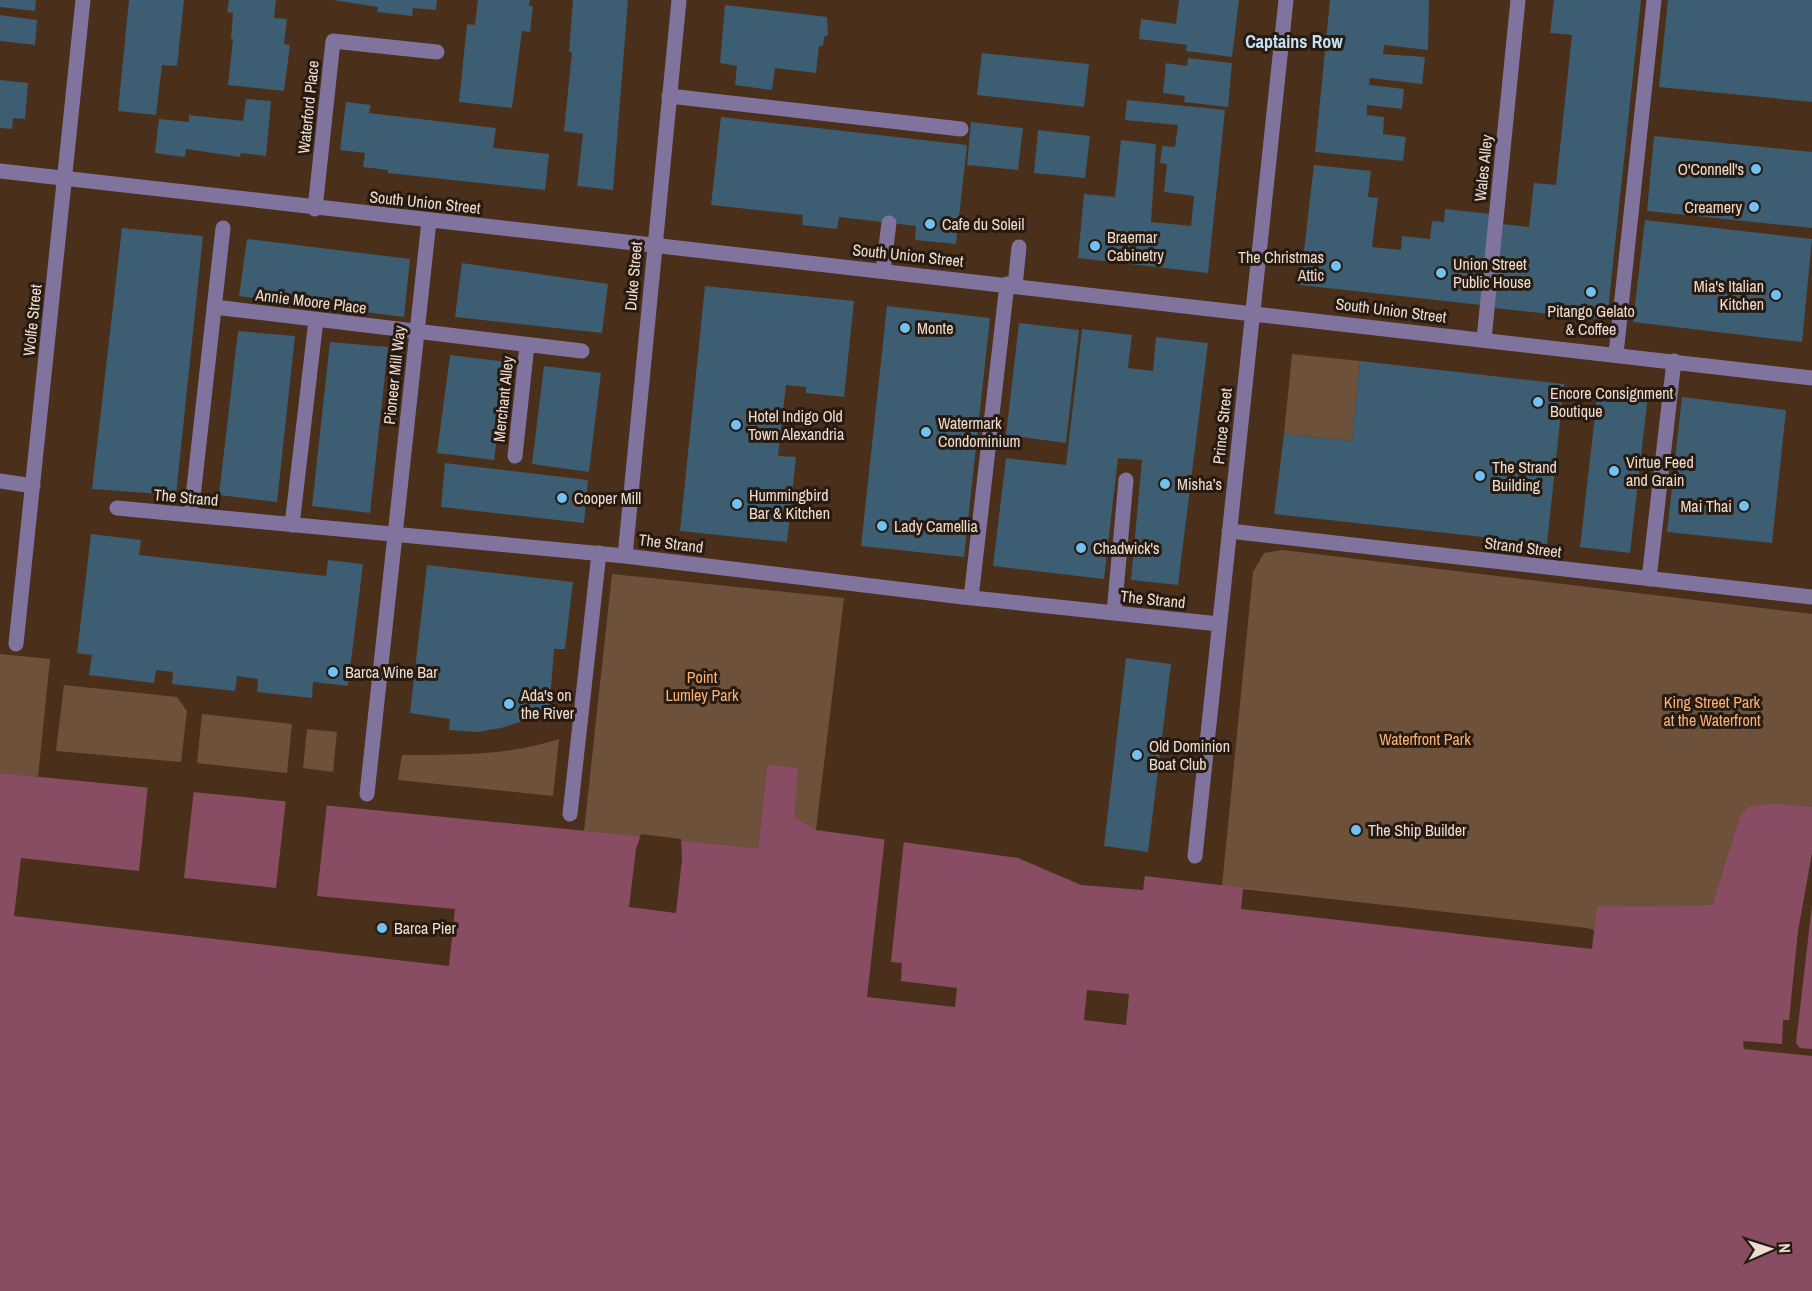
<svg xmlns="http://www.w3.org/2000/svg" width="1812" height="1291" font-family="'Archivo Narrow',sans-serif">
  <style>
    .green { fill: #6e513b }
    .water { fill: #884d62 }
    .pier { fill: #4a2f1a }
    .building { fill: #3c5d72 }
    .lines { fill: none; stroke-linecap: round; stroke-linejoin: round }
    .minor { stroke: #80749e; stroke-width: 15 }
    .poi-dot { fill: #70c1f4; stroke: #271b11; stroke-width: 2 }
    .labels { text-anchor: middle; stroke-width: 6; stroke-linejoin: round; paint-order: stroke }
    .street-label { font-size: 16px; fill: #eedcd0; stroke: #271b11 }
    .poi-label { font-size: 16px; fill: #eedcd0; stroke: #271b11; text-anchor: start }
    .park-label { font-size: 16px; fill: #fcb178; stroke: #271b11 }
    .neighbourhood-label { font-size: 18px; font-weight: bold; fill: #c4e1f4; stroke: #271b11 }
  </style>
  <rect width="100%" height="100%" fill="#4a2f1a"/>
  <path class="green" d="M1292 354 1360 361 1352 441 1284 434Z
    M1283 550 1812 614V807L1775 803 1749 806 1740 815 1712 905 1598 906 1594 930 1222 886 1253 572 1264 553Z
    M612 574 844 598 816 830 794 817 767 765 758 848 584 831Z
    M0 654 50 659 38 777 0 773Z
    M64 685 177 697 187 711 181 762 56 751Z
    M202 714 292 724 287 773 197 763Z
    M307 729 337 732 333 772 303 768Z
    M559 739 553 796 398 780 402 755C456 755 507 756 559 739Z"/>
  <path class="water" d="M767 765 798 768 794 817 816 830 1018 858 1081 885 1143 890 1145 876 1594 930 1597 906 1712 905 1740 815 1749 806 1775 803 1812 807V1291H0V773L758 848Z"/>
  <path class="pier" d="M148 785 194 789 184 878 276 888 286 799 327 803 317 896 455 909 449 966 14 916 21 858 139 871Z
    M641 834 681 839 682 859 676 913 629 907 636 849Z
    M885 836 904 839 891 962 902 963 901 981 957 988 955 1007 867 997Z
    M1812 853V905L1796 1043 1800 1048 1812 1049V1056L1744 1049 1743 1041 1782 1044 1783 1020H1789L1798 931Z
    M1243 889 1587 928 1594 930 1592 949 1241 909Z
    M1087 990 1129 994 1126 1025 1084 1020Z"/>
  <path class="building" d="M0 0H36L35 11 0 7Z
    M129 0H184L177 66 162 65 156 115 118 111Z
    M229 0H276L274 18 287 19 284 44 290 45 284 91 228 85 233 39H231L233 13 227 12Z
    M333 0H437L436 10 413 8 412 16 377 12 378 7Z
    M478 0H530L529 6H533L530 32 522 31 512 108 459 102 467 24 475 25Z
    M573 0H628L613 190 577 186 583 134 564 131 572 52H569Z
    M1179 0H1239L1232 57 1186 51 1187 45 1139 39 1141 19 1176 24Z
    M1330 0H1429L1428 50 1384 45 1383 54 1425 57 1422 84 1370 78 1369 85 1404 89 1402 109 1367 105V115L1384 117 1383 134 1406 137 1403 161 1315 152Z
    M1554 0H1641L1607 320 1494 308 1503 224 1529 227 1534 183 1556 185 1572 35 1550 33Z
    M1668 0H1812V102L1659 87Z
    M725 5 827 17 828 35 824 37 823 46H819L816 73 775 68 772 90 735 85 737 66 720 63Z
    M0 15 37 20 35 45 0 41Z
    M982 53 1089 64 1084 107 977 95Z
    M1188 58 1232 63 1228 107 1184 102 1185 96 1163 93 1166 63 1187 66Z
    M0 80 28 83 25 119 13 118 12 129 0 128Z
    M246 99 271 101 266 156 241 153 240 157 186 149 185 157 155 153 159 119 189 122V115L243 121Z
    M1127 100 1225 110 1208 273 1078 258 1084 194 1115 197 1121 140 1156 144 1151 222 1191 226 1194 196 1164 192 1167 164 1160 163 1162 146 1175 147 1178 125 1125 120Z
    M346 102 371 105 369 113 496 128 493 148 549 154 545 190 388 173V170L363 167 365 153 340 150Z
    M721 117 967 145 956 244 915 240 916 226 839 217 837 229 802 225 803 215 711 205Z
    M971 122 1023 128 1018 170 967 165Z
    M1038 130 1090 136 1085 178 1034 173Z
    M1654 136 1812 152V228L1647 211Z
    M1314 165 1371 171 1368 197 1378 198 1372 247 1401 250 1402 236 1430 239 1432 221 1444 222 1445 209 1491 214 1481 305 1300 285Z
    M1645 220 1812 239 1802 342 1633 322Z
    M122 228 203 236 176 495 92 489Z
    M247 239 410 259 404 317 239 296Z
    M462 263 608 284 602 333 455 317Z
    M705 286 854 301 844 397 806 393V387L786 385 778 456 796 457 787 542 680 531Z
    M887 306 990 318 964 557 861 546Z
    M1019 323 1079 330 1066 443 1006 435Z
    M1082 329 1132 335 1128 368 1153 371 1156 337 1208 343 1178 585 1131 580 1142 460 1118 458 1104 579 993 566 1006 458 1066 465Z
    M238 331 295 336 277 502 219 495Z
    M330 342 388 347 370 513 312 506Z
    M450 355 507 362 494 460 437 453Z
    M1360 361 1564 384 1547 544 1274 514 1284 434 1352 441Z
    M544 366 601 373 589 472 532 464Z
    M1598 389 1648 395 1630 553 1580 547Z
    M1682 397 1786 410 1772 543 1667 532Z
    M445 463 588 480 584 523 441 507Z
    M91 534 141 540 139 555 326 576 328 560 363 564 348 686 313 682 312 698 257 692 258 679 237 676 235 691 172 684 173 672 156 670 154 683 89 675 92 655 77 653Z
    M427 565 573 582 565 649H554L549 713 501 728 477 732 449 730 450 719 410 713Z
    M1126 658 1171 664 1148 852 1104 846Z"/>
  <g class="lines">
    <path class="minor" d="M669 96 961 129
      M0 171C604 240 1208 307 1812 378
      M315 209 333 41 437 52
      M883 271 889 223
      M1015 286 1019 247
      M214 307 582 351
      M1484 339 1518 0
      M1616 354 1654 0
      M515 456 527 345
      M0 481 33 486
      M117 508 625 556 963 597 1219 624
      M191 515 223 228
      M292 525 316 320
      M1229 531 1812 597
      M625 556 679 0
      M1649 579 1674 361
      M971 598 1007 284
      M1114 613 1126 480
      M16 644 83 0
      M367 794 429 221
      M570 814 599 553
      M1195 856 1286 0"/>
  </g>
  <g class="poi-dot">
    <circle cx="1756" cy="169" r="6"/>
    <circle cx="1754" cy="207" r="6"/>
    <circle cx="930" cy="224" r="6"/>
    <circle cx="1095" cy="246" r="6"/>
    <circle cx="1336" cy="266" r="6"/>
    <circle cx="1441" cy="273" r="6"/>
    <circle cx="1591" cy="292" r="6"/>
    <circle cx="1776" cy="295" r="6"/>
    <circle cx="905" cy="328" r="6"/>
    <circle cx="1538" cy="402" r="6"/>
    <circle cx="736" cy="425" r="6"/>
    <circle cx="926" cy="432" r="6"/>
    <circle cx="1614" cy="471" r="6"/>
    <circle cx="1480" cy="476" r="6"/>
    <circle cx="1165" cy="484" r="6"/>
    <circle cx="562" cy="498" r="6"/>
    <circle cx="737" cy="504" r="6"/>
    <circle cx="1744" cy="506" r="6"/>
    <circle cx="882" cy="526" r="6"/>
    <circle cx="1081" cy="548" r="6"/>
    <circle cx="333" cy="672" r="6"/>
    <circle cx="509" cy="704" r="6"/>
    <circle cx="1137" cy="755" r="6"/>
    <circle cx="1356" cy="830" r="6"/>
    <circle cx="382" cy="928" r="6"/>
  </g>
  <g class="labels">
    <g class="street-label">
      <text transform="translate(308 107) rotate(-84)" y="6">Waterford Place</text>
      <text transform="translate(1483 168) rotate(-84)" y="6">Wales Alley</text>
      <text transform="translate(425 202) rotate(6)" y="6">South Union Street</text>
      <text transform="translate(908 255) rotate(6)" y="6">South Union Street</text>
      <text transform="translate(633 276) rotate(-85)" y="6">Duke Street</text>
      <text transform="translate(311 301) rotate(7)" y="6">Annie Moore Place</text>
      <text transform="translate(1391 310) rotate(7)" y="6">South Union Street</text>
      <text transform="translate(32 320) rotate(-84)" y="6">Wolfe Street</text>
      <text transform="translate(394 375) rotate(-84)" y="6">Pioneer Mill Way</text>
      <text transform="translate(503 399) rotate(-84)" y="6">Merchant Alley</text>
      <text transform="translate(1222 426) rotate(-84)" y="6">Prince Street</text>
      <text transform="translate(186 497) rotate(5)" y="6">The Strand</text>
      <text transform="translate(671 543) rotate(7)" y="6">The Strand</text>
      <text transform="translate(1523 547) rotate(7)" y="6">Strand Street</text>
      <text transform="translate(1153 599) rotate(6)" y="6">The Strand</text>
    </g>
    <g class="poi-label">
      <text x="1744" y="175" text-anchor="end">O'Connell's</text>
      <text x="1742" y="213" text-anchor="end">Creamery</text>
      <text x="942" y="230">Cafe du Soleil</text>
      <text x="1107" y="243">Braemar<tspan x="1107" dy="18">Cabinetry</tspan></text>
      <text x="1324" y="263" text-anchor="end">The Christmas<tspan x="1324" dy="18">Attic</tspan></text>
      <text x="1453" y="270">Union Street<tspan x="1453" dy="18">Public House</tspan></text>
      <text x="1764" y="292" text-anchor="end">Mia's Italian<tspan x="1764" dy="18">Kitchen</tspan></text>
      <text x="1591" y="317" text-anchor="middle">Pitango Gelato<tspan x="1591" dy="18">&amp; Coffee</tspan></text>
      <text x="917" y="334">Monte</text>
      <text x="1550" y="399">Encore Consignment<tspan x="1550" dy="18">Boutique</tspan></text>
      <text x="748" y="422">Hotel Indigo Old<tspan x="748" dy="18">Town Alexandria</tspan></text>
      <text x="938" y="429">Watermark<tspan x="938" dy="18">Condominium</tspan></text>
      <text x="1626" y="468">Virtue Feed<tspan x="1626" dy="18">and Grain</tspan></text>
      <text x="1492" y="473">The Strand<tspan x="1492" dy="18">Building</tspan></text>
      <text x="1177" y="490">Misha’s</text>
      <text x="749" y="501">Hummingbird<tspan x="749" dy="18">Bar &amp; Kitchen</tspan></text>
      <text x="574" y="504">Cooper Mill</text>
      <text x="1732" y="512" text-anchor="end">Mai Thai</text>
      <text x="894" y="532">Lady Camellia</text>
      <text x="1093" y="554">Chadwick's</text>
      <text x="345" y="678">Barca Wine Bar</text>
      <text x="521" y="701">Ada's on<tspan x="521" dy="18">the River</tspan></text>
      <text x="1149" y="752">Old Dominion<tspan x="1149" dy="18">Boat Club</tspan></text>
      <text x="1368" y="836">The Ship Builder</text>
      <text x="394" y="934">Barca Pier</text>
    </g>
    <g class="park-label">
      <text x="702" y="683">Point<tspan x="702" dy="18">Lumley Park</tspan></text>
      <text x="1712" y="708">King Street Park<tspan x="1712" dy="18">at the Waterfront</tspan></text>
      <text x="1425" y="745">Waterfront Park</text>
    </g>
    <g class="neighbourhood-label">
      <text x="1294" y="48">Captains Row</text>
    </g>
  </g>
  <g transform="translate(1770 1249) rotate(87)" stroke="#271b11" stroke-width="4.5" paint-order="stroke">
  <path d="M0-4.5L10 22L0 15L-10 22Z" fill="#eedcd0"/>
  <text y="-9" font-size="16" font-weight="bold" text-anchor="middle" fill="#eedcd0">N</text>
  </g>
</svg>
